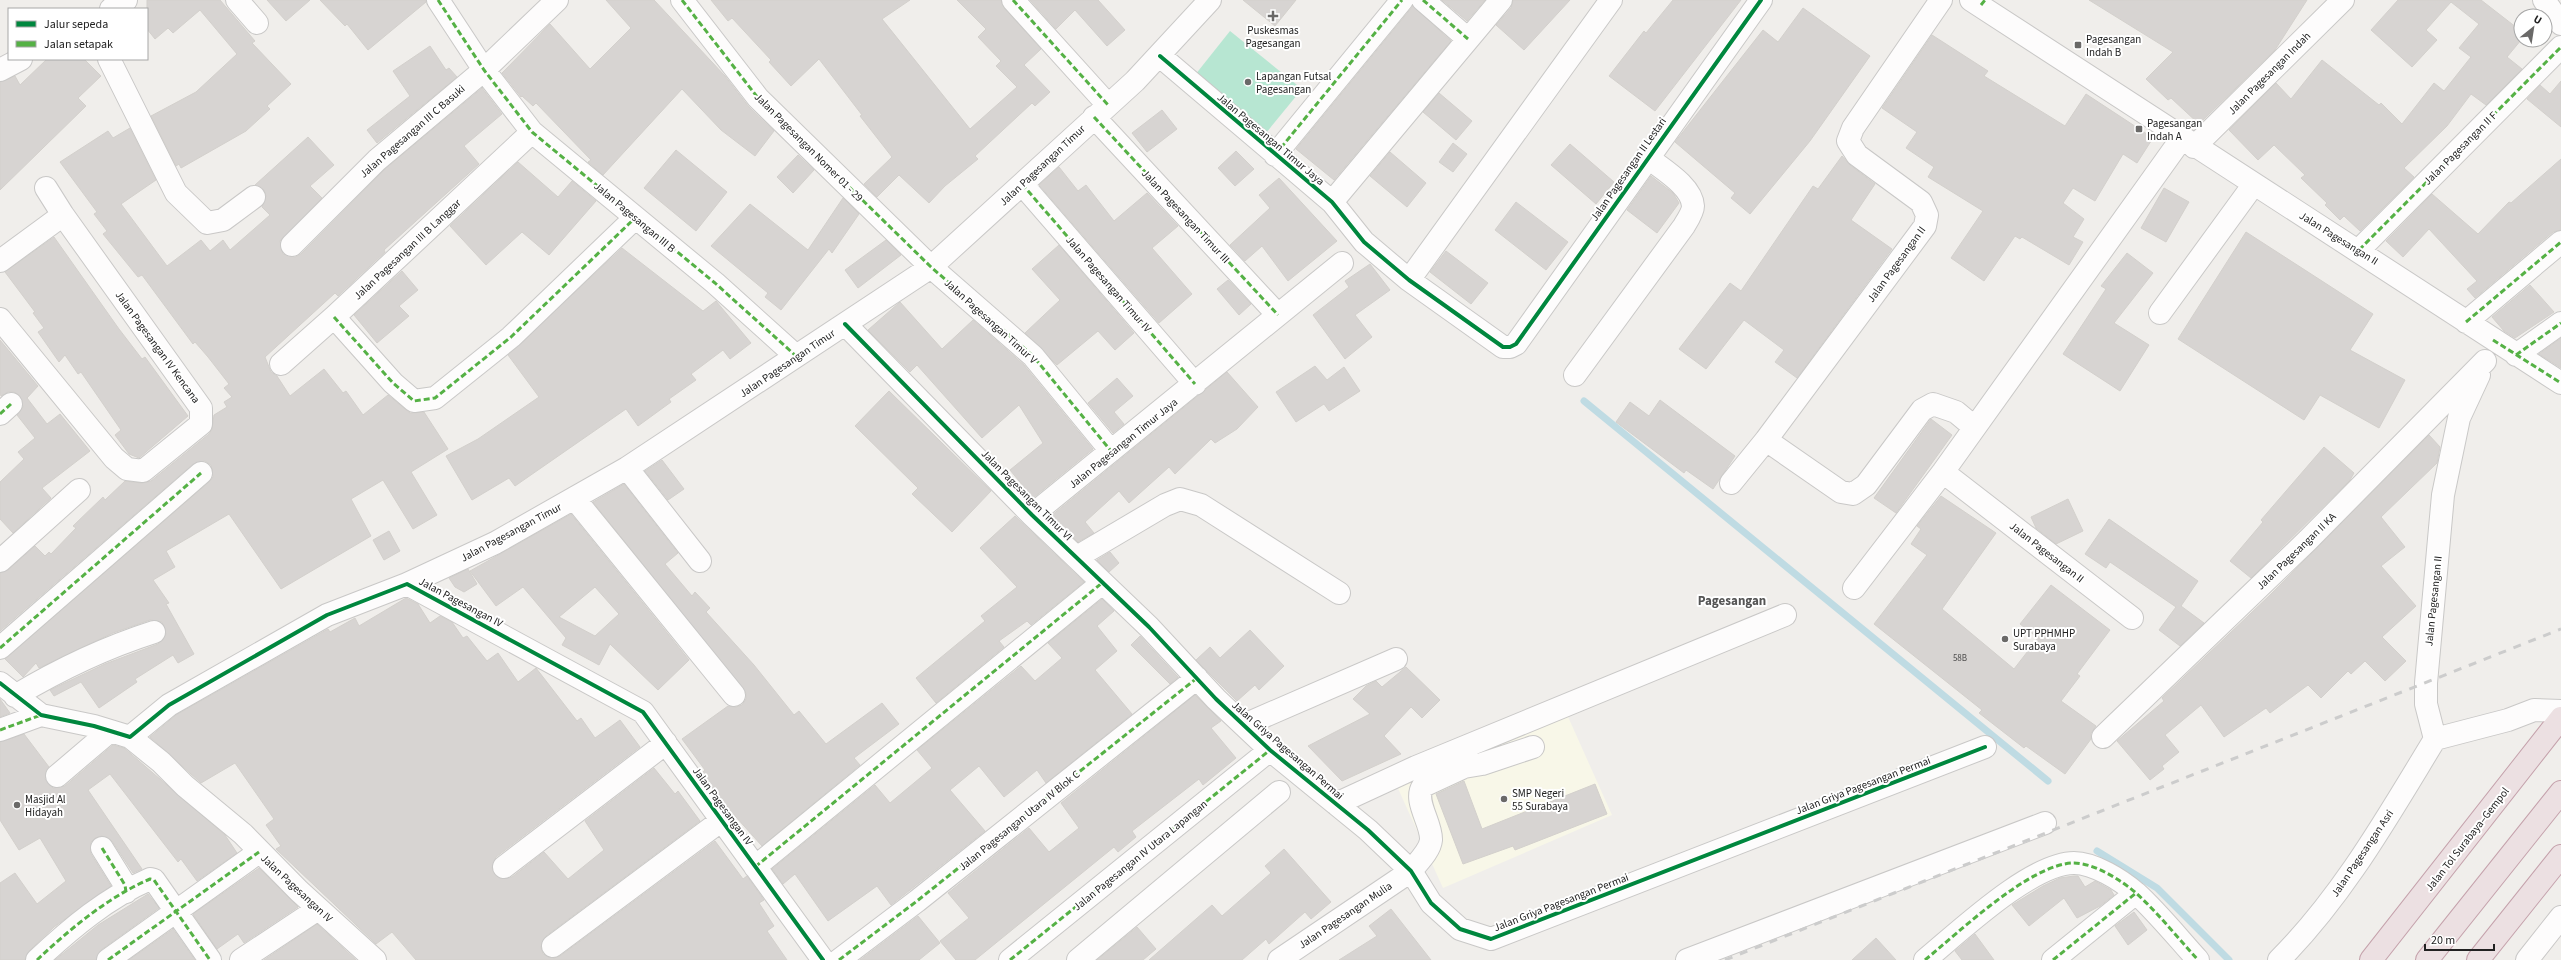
<svg xmlns="http://www.w3.org/2000/svg" width="2561" height="960" font-family="'Source Sans 3',sans-serif">
  <style>
    .education { fill: #f8f7e8 }
    .pitch { fill: #b7e6d2 }
    .lines { fill: none; stroke-linecap: round; stroke-linejoin: round }
    .stream { stroke: #bfdbe3; stroke-width: 7 }
    .building { fill: #d7d4d2; stroke: #d3d0cc; fill-rule: evenodd }
    .minor-casing { stroke: #c9c8c7; stroke-width: 24 }
    .highway-casing { stroke: #c5a2ac; stroke-width: 24 }
    .minor { stroke: #fdfcfc; stroke-width: 22 }
    .highway { stroke: #ece0e2; stroke-width: 22 }
    .rail { stroke: #ccc; stroke-width: 3; stroke-dasharray: 8 8; stroke-linecap: butt }
    .quiet { stroke: #55b145; stroke-width: 3; stroke-dasharray: 6 3; stroke-linecap: butt }
    .cycleway-casing { stroke: #fff; stroke-width: 6 }
    .cycleway { stroke: #00873e; stroke-width: 4 }
    .poi-dot { fill: #6a6968; stroke: #fff; stroke-width: 1.5 }
    .labels { text-anchor: middle; stroke-width: 4; stroke-linejoin: round; paint-order: stroke }
    .number-label { font-size: 9px; fill: #4f4e4e }
    .poi-label { font-size: 11px; fill: #222; stroke: #fff; text-anchor: start }
    .street-label { font-size: 11px; fill: #222; stroke: #fff }
    .quarter-label { font-size: 13px; font-weight: bold; fill: #555; stroke: #fff }
  </style>
  <rect width="100%" height="100%" fill="#f0eeeb"/>
  <path class="education" d="M1565 710 1612 815 1443 888 1396 784Z"/>
  <path class="pitch" d="M1230 31 1302 89 1266 133 1195 75Z"/>
  <g class="lines">
    <path class="stream" d="M1584 401 2048 781
      M2097 851 2157 888 2229 960"/>
  </g>
  <path class="building" d="M147 0H220L255 41 252 43 291 84 267 106 270 109 246 131 181 168 179 164 176 166 151 116 196 92 237 54 200 10 173 33 168 28 155 39 147 29Z
    M267 0H310L286 21Z
    M320 0H426V2L368 50 347 24 345 26Z
    M606 0H654L725 76 749 107 774 131 755 156 721 130 682 89 603 175 588 162 591 160 536 103 533 106 522 96 521 97 502 73 550 24 590 69 631 28Z
    M711 0H910L882 19 970 129 1017 87 996 66 1001 61 978 37 986 29 957 0H1001L1004 8 1041 49 1024 65 1050 92 1035 106 1032 103 975 156 978 159 945 186 929 203 899 175 877 197 864 184 892 157 860 116 862 115 819 59 791 86 769 62 771 60 732 18 728 21Z
    M1030 0H1098L1125 30 1107 46 1075 10 1056 29Z
    M1243 0H1296L1275 26Z
    M1442 0H1485L1467 21Z
    M1513 0H1570L1524 50 1496 25 1511 8Z
    M1673 0H1741L1655 111 1609 76 1644 31 1646 33Z
    M2089 0H2307L2275 50 2199 124 2171 98 2168 100 2146 79 2173 52Z
    M2398 0H2481L2521 31V40L2507 57 2522 69 2486 105 2471 94 2447 126 2404 168 2414 177 2360 231 2344 216 2340 220 2325 205 2327 203 2301 178 2305 175 2274 145 2258 160 2229 130 2276 83 2291 99 2322 60 2379 105 2381 103 2402 124 2434 83 2444 91 2471 57 2459 48 2479 24 2451 2 2426 30 2437 40 2412 67 2371 30Z
    M1413 6 1451 41 1334 180 1296 149Z
    M1803 8 1870 56 1810 141 1750 214 1731 198 1735 193 1675 142 1763 30 1778 42Z
    M1932 35 1988 71 1984 76 2065 126 2086 94 2153 138 2137 163 2123 154 2095 201 2073 188 2063 203 2084 219 2073 237 2083 242 2069 265 2022 237 2020 239 2015 236 1984 281 1951 258 1983 211 1928 177 1934 167 1906 148 1917 132 1882 108Z
    M430 46 446 70 449 68 457 77 377 143 367 130 410 96 393 71Z
    M47 59H84L101 76 78 98 86 106 0 190V82L15 76 20 85Z
    M2561 81V127L2527 99 2540 85 2550 94Z
    M482 88 502 114 464 146 479 164 384 250 385 252 338 296 335 293 265 357 271 372 277 376 290 396 324 369 343 393 346 391 363 415 388 395 410 413 424 412 448 449 411 472 437 515 413 529 383 480 351 499 371 536 281 589 229 514 166 551 175 567 153 580 169 603 166 604 194 654 178 663 173 655 135 679 137 682 99 708 81 682 54 696 50 690 105 664 158 644 166 634 162 622 150 620 113 633 39 668 36 663 23 677 5 659 209 482 213 477 211 465 205 461 193 464 0 631V573L8 570 35 546 45 556 49 552 51 554 76 528 73 526 103 497 105 500 125 481 142 483 151 481 209 434 212 429 214 415 227 407 224 402 232 397 224 388 229 384 208 357 195 342 193 344 142 275 138 277 103 234 107 231 94 214 97 212 60 162 108 131 113 138 130 128 156 180 121 204 167 266 201 240 210 251 223 240 230 250 270 215 262 207 266 196 264 190 255 185 308 137 334 165 310 186 322 198 280 241 283 254 295 257 301 254 385 169Z
    M1439 93 1472 121 1456 140 1423 112Z
    M1162 110 1177 129 1147 152 1132 133Z
    M1453 143 1467 154 1453 172 1439 162Z
    M1570 144 1614 182 1596 204 1551 165Z
    M676 150 727 192 696 231 644 188Z
    M1236 151 1254 169 1235 186 1218 168Z
    M1390 152 1426 183 1407 207 1370 176Z
    M798 155 814 170 793 193 777 177Z
    M1842 156 1850 165 1875 184 1851 220 1892 249 1797 378 1775 362 1784 350 1744 320 1706 369 1679 349 1730 283 1741 291 1813 186 1818 189Z
    M2561 159V230L2553 232 2475 298 2467 289 2477 281 2429 229 2403 257 2386 241 2432 194 2478 234 2509 202 2511 203Z
    M518 162 558 197 572 181 596 201 549 255 522 232 486 265 450 226Z
    M1059 167 1078 191 1086 185 1114 221 1147 193 1178 226 1152 248 1192 294 1159 323 1039 185Z
    M1651 176 1673 193 1679 203 1657 233 1627 210Z
    M1279 178 1337 241 1288 281 1262 246 1245 261 1230 245 1270 208 1259 195Z
    M2164 188 2189 202 2166 242 2141 228Z
    M843 198 859 214 832 253 829 249 781 310 765 297 768 293 711 246 750 204 808 250Z
    M1516 202 1568 242 1546 270 1495 230Z
    M2246 232 2373 314 2350 350 2405 380 2379 428 2320 395 2304 420 2178 339Z
    M54 237 119 329 142 359 145 357 188 416 139 458 129 454 115 435 121 430 81 372 78 374 65 355 59 362 38 332 44 328 33 313 35 312 5 272Z
    M886 240 901 255 858 288 845 270Z
    M1059 245 1134 333 1115 350 1098 331 1057 365 1025 333 1060 300 1032 269Z
    M622 248 703 311 716 301 751 343 730 359 723 350 691 374 696 380 669 399 671 402 638 426 626 409 515 486 509 478 472 500 446 456 478 439 539 397 508 355Z
    M1446 251 1488 283 1471 304 1430 272Z
    M2127 253 2153 273 2114 323 2149 345 2120 391 2063 354 2106 289 2101 286Z
    M1370 264 1390 290 1355 315 1372 337 1345 359 1313 315 1349 287 1345 281Z
    M402 271 418 290 399 306 409 316 377 343 354 315Z
    M1228 280 1251 304 1239 315 1217 289Z
    M2530 285 2554 312 2515 338 2504 331 2492 317Z
    M900 302 942 349 973 320 1024 365 1093 449 1033 498 1010 470 1043 443 1019 405 982 438 917 365 910 372 868 330Z
    M2561 338V368L2539 354Z
    M0 340 38 386 27 398 47 424 60 414 90 451 42 488 51 498 13 533 0 519V482L24 459 18 452 35 438 17 415 23 407 20 396 14 392H8L1 396 0 394Z
    M1315 366 1327 380 1344 367 1360 391 1329 411 1324 404 1296 422 1276 392Z
    M1227 372 1258 407 1237 429 1215 443 1211 439 1175 474 1169 467 1129 503 1119 491 1085 522 1094 533 1078 542 1051 516Z
    M1117 378 1133 396 1114 412 1124 424 1113 433 1088 403Z
    M889 391 991 491 952 532 912 494 918 488 855 426Z
    M1660 400 1735 456 1713 489 1686 470 1684 473 1616 422 1630 402 1649 416Z
    M1931 419 1952 435 1896 513 1874 498Z
    M2429 435 2440 447 2437 463 2381 517 2405 547 2381 566 2416 606 2382 637 2406 661 2385 681 2365 661 2351 674 2348 671 2321 698 2308 685 2270 713 2266 708 2224 737 2201 705 2165 735 2179 752 2162 766 2164 769 2150 780 2117 741 2164 701 2162 698 2271 594Z
    M2324 447 2354 473 2350 480 2251 578 2230 561 2263 522 2261 520Z
    M662 460 684 489 668 500 645 471Z
    M624 484 678 553 665 564 692 596 695 592 710 608 706 612 754 665 794 715 799 711 826 744 882 703 899 724 854 758 860 765 762 846 727 807 702 773 705 770 682 739 728 706 736 707 742 705 746 699V693L593 502Z
    M1941 496 1996 533 1942 609 2014 669 2038 638 2020 624 2051 585 2110 630 2077 674 2080 676 2061 701 2096 726 2091 733V739L2065 774 2026 746 2024 748 1979 713 1982 710 1874 624 1927 555 1911 544 1921 529 1917 526Z
    M2068 499 2083 531 2056 544 2036 528 2031 517Z
    M571 514 689 660 658 690 610 644 599 665 562 645 566 638 523 587 496 606 470 571ZM595 587 619 614 595 636 559 617Z
    M1015 516 1084 582 1031 625 1027 621 999 641 1004 647 936 703 916 678 985 621 981 616 1017 587 980 548Z
    M2109 519 2198 581 2181 606 2204 623 2180 646 2159 630 2176 607 2110 562 2106 568 2085 554Z
    M389 531 400 551 384 560 373 540Z
    M1110 552 1119 563 1109 572 1097 560Z
    M468 569 477 584 464 592 455 587 449 578Z
    M406 598 418 604 430 623 440 616 452 622 463 638 467 636 487 661 498 653 518 682 536 668 577 721 581 718 595 738 620 720 640 747 496 857 492 868 499 878 512 877 544 852 568 879 604 850 585 821 654 768 675 794 678 791 700 821 546 936 541 947 543 954 554 958 560 956 715 841 743 879 747 876 764 900 759 903 774 926 767 931 787 960H416L392 932 376 944 276 849 281 846 266 825 274 819 235 763 201 783 150 737 176 715 328 629 330 632 355 618 359 626Z
    M1102 599 1114 611 1097 626 1117 651 1095 670 1132 714 1046 783 1037 770 1004 797 979 766 950 790 985 831 891 905 877 886 828 921 795 874 783 884 772 869 875 785 890 803 932 768 917 750 1021 666 1035 681 1062 658 1048 643Z
    M1250 630 1284 666 1259 690 1255 685 1237 701 1196 660 1210 647 1220 658Z
    M1140 636 1178 677 1170 684 1131 645Z
    M1406 667 1440 700 1422 718 1411 707 1384 736 1401 754 1342 781 1308 746 1370 714 1353 699 1366 686 1376 681 1382 687Z
    M1195 695 1221 721 1211 728 1236 758 1203 785 1199 779 1132 831 1136 837 1118 852 1114 847 975 960H956L940 941 969 918 948 893 1029 828 1049 852 1079 828 1061 803Z
    M0 699 10 713 0 717Z
    M24 734 49 767 45 779 53 788 65 786 113 745 124 748 225 835 237 853 197 881 181 859 178 862 110 774 88 790 142 869 133 873 112 841 102 836 95 838 91 842V854L111 886 54 927 29 951 25 960H0V883L15 873 37 904 66 881 40 838 19 850 0 820V742Z
    M1464 781 1482 829 1595 784 1607 814 1515 850 1513 846 1463 864 1436 794Z
    M1284 849 1331 902 1311 919 1305 912 1269 944 1266 939 1242 960H1149L1212 905 1222 916 1271 873 1265 866Z
    M259 868 298 907 244 943 238 934 217 949 193 914Z
    M2074 876H2078L2085 887 2095 881 2111 890 2114 895 2100 906 2077 918 2064 898 2029 926 2012 905 2043 886 2060 878Z
    M148 894 159 908 101 950 96 960H55L98 925Z
    M1391 909 1431 960H1339L1377 936 1369 926Z
    M2134 912 2147 930 2128 945 2115 926Z
    M918 916 940 943 919 960H860Z
    M317 924 356 960H264Z
    M1137 927 1156 949 1143 960H1097Z
    M173 929 195 960H129Z
    M1975 934 1994 960H1962L1955 951Z
    M1876 938 1896 960H1852Z"/>
  <g class="lines">
    <g class="minor-casing">
      <path id="minor" d="M237 0 257 23
        M438 0 484 70 532 132 715 283 796 356
        M682 0 758 98 931 267 1033 356 1111 451
        M1013 0 1108 105
        M1423 0 1468 39
        M1971 0 2561 383
        M2544 0 2561 24
        M111 9 126 0
        M1160 56 1332 202 1364 242 1409 280 1503 347H1510L1516 344 1761 0
        M109 59 176 193 207 223 223 220 254 197
        M0 70 21 59
        M1094 117 1278 315
        M2194 147 2343 0
        M1275 155 1402 0
        M1022 184 1195 384
        M1332 202 1501 0
        M292 245 377 160 484 70 557 0
        M2359 250 2561 47
        M0 261 63 215
        M1409 280 1611 0
        M2160 313 2254 184
        M334 317 393 383 414 401 435 398 511 337 635 218
        M0 319 114 458 127 469 143 471 201 424V408L63 215 46 188
        M2466 322 2561 242
        M845 324 1032 515 1149 627 1216 699 1270 750 1368 830 1411 871 1431 903 1460 929 1491 939 1985 747
        M2516 355 2561 323
        M281 364 334 317 532 132
        M1575 375 1684 226C1687 221 1693 212 1693 206 1692 186 1662 169 1647 157
        M0 414 11 404
        M1766 440 1841 492 1853 494 1866 485 1922 410 1933 404 1956 412 1974 427
        M627 468 700 561
        M1943 472 2132 618
        M1731 483 1766 440 1925 226 1927 215 1921 202 1857 155 1848 141 1853 128 1941 0
        M574 498 734 695
        M1032 515 1342 263
        M1077 557 1165 505 1180 499 1201 505 1339 593
        M0 561 79 490
        M407 584 495 543 627 468 931 267 1135 81 1210 0
        M1854 588 1943 472 2182 138
        M0 648 201 473
        M0 683 41 715 94 726 130 737 169 705 327 615 407 584 643 712 823 960
        M15 696C60 669 104 648 154 632
        M1244 725 1396 659
        M0 730 41 715
        M130 737 161 762 185 786 243 834 299 891 375 960
        M2103 737 2308 540 2485 361
        M2435 739 2426 704V683L2443 495 2459 418 2479 375
        M2435 739 2508 720 2534 710 2561 711
        M57 776 110 731
        M1336 804 1416 767 1785 615
        M102 848 125 885 126 892
        M504 867 666 743
        M755 867 1102 583
        M553 946 722 820
        M37 960C70 929 108 897 150 879L154 880 210 960
        M108 960 259 852
        M241 960 318 909
        M839 960 917 901 1197 678
        M1010 960 1270 750
        M1078 960 1279 792
        M1279 960 1411 871C1417 863 1430 851 1431 840 1432 823 1413 801 1423 786L1464 767 1482 764 1533 747
        M1687 960 2045 823
        M1925 960C1958 933 2031 863 2074 863 2094 863 2121 880 2136 893 2158 913 2178 938 2198 960
        M2053 960 2136 893
        M2279 960C2343 896 2388 816 2435 739
        M2527 960 2561 917"/>
    </g>
    <g class="highway-casing">
      <path id="highway" d="M2371 960 2561 718
        M2427 960 2561 792
        M2478 960 2561 856"/>
    </g>
    <use href="#minor" class="minor"/>
    <use href="#highway" class="highway"/>
    <path class="rail" d="M1725 960 2561 629"/>
    <path class="quiet" d="M438 0 484 70 532 132 715 283 796 356
      M682 0 758 98 931 267 1033 356 1111 451
      M1013 0 1108 105
      M1423 0 1468 39
      M1981 5 1985 0
      M1094 117 1278 315
      M1275 155 1402 0
      M1022 184 1195 384
      M2359 250 2561 47
      M334 317 393 383 414 401 435 398 511 337 635 218
      M2466 322 2561 242
      M2493 340 2561 383
      M2516 355 2561 323
      M0 414 11 404
      M0 648 201 473
      M0 730 41 715
      M102 848 125 885 126 892
      M755 867 1102 583
      M37 960C70 929 108 897 150 879L154 880 210 960
      M108 960 259 852
      M839 960 917 901 1197 678
      M1010 960 1270 750
      M1925 960C1958 933 2031 863 2074 863 2094 863 2121 880 2136 893 2158 913 2178 938 2198 960
      M2053 960 2136 893"/>
    <g class="cycleway-casing">
      <path id="cycleway" d="M1160 56 1332 202 1364 242 1409 280 1503 347H1510L1516 344 1761 0
        M845 324 1032 515 1149 627 1216 699 1270 750 1368 830 1411 871 1431 903 1460 929 1491 939 1985 747
        M0 683 41 715 94 726 130 737 169 705 327 615 407 584 643 712 823 960"/>
    </g>
    <use href="#cycleway" class="cycleway"/>
  </g>
  <g class="poi-dot">
    <path d="M1271 10h4v4h4v4h-4v4h-4v-4h-4v-4h4z"/>
    <rect x="2074" y="41" width="8" height="8" rx="2"/>
    <circle cx="1248" cy="82" r="4"/>
    <rect x="2135" y="125" width="8" height="8" rx="2"/>
    <circle cx="2005" cy="639" r="4"/>
    <circle cx="1504" cy="799" r="4"/>
    <circle cx="17" cy="805" r="4"/>
  </g>
  <g class="labels">
    <g class="number-label">
      <text x="1960" y="661">58B</text>
    </g>
    <g class="poi-label">
      <text x="1273" y="34" text-anchor="middle">Puskesmas<tspan x="1273" dy="13">Pagesangan</tspan></text>
      <text x="2086" y="43">Pagesangan<tspan x="2086" dy="13">Indah B</tspan></text>
      <text x="1256" y="80">Lapangan Futsal<tspan x="1256" dy="13">Pagesangan</tspan></text>
      <text x="2147" y="127">Pagesangan<tspan x="2147" dy="13">Indah A</tspan></text>
      <text x="2013" y="637">UPT PPHMHP<tspan x="2013" dy="13">Surabaya</tspan></text>
      <text x="1512" y="797">SMP Negeri<tspan x="1512" dy="13">55 Surabaya</tspan></text>
      <text x="25" y="803">Masjid Al<tspan x="25" dy="13">Hidayah</tspan></text>
    </g>
    <g class="street-label">
      <text transform="translate(2269 73) rotate(-45)" y="4">Jalan Pagesangan Indah</text>
      <text transform="translate(412 131) rotate(-41)" y="4">Jalan Pagesangan III C Basuki</text>
      <text transform="translate(1271 139) rotate(40)" y="4">Jalan Pagesangan Timur Jaya</text>
      <text transform="translate(809 147) rotate(45)" y="4">Jalan Pagesangan Nomer 01 - 29</text>
      <text transform="translate(2460 148) rotate(-45)" y="4">Jalan Pagesangan II F</text>
      <text transform="translate(1042 165) rotate(-43)" y="4">Jalan Pagesangan Timur</text>
      <text transform="translate(1628 169) rotate(-55)" y="4">Jalan Pagesangan II Lestari</text>
      <text transform="translate(1186 216) rotate(47)" y="4">Jalan Pagesangan Timur III</text>
      <text transform="translate(635 217) rotate(40)" y="4">Jalan Pagesangan III B</text>
      <text transform="translate(2339 238) rotate(32)" y="4">Jalan Pagesangan II</text>
      <text transform="translate(407 249) rotate(-43)" y="4">Jalan Pagesangan III B Langgar</text>
      <text transform="translate(1896 264) rotate(-54)" y="4">Jalan Pagesangan II</text>
      <text transform="translate(1109 284) rotate(49)" y="4">Jalan Pagesangan Timur IV</text>
      <text transform="translate(991 321) rotate(42)" y="4">Jalan Pagesangan Timur V</text>
      <text transform="translate(158 347) rotate(54)" y="4">Jalan Pagesangan IV Kencana</text>
      <text transform="translate(787 363) rotate(-34)" y="4">Jalan Pagesangan Timur</text>
      <text transform="translate(1123 443) rotate(-39)" y="4">Jalan Pagesangan Timur Jaya</text>
      <text transform="translate(1027 495) rotate(45)" y="4">Jalan Pagesangan Timur VI</text>
      <text transform="translate(511 532) rotate(-28)" y="4">Jalan Pagesangan Timur</text>
      <text transform="translate(2296 551) rotate(-44)" y="4">Jalan Pagesangan II KA</text>
      <text transform="translate(2047 552) rotate(38)" y="4">Jalan Pagesangan II</text>
      <text transform="translate(2433 601) rotate(-84)" y="4">Jalan Pagesangan II</text>
      <text transform="translate(461 602) rotate(28)" y="4">Jalan Pagesangan IV</text>
      <text transform="translate(1288 750) rotate(41)" y="4">Jalan Griya Pagesangan Permai</text>
      <text transform="translate(1863 785) rotate(-21)" y="4">Jalan Griya Pagesangan Permai</text>
      <text transform="translate(723 806) rotate(54)" y="4">Jalan Pagesangan IV</text>
      <text transform="translate(1019 820) rotate(-39)" y="4">Jalan Pagesangan Utara IV Blok C</text>
      <text transform="translate(2467 839) rotate(-52)" y="4">Jalan Tol Surabaya–Gempol</text>
      <text transform="translate(2362 853) rotate(-56)" y="4">Jalan Pagesangan Asri</text>
      <text transform="translate(1140 855) rotate(-39)" y="4">Jalan Pagesangan IV Utara Lapangan</text>
      <text transform="translate(297 888) rotate(43)" y="4">Jalan Pagesangan IV</text>
      <text transform="translate(1561 902) rotate(-21)" y="4">Jalan Griya Pagesangan Permai</text>
      <text transform="translate(1345 915) rotate(-34)" y="4">Jalan Pagesangan Mulia</text>
    </g>
    <g class="quarter-label">
      <text x="1732" y="605">Pagesangan</text>
    </g>
  </g>
  <rect x="8" y="8" width="140" height="52" fill="#ffffff" stroke="#a7a7a7"/>
  <rect x="16" y="21" width="20" height="6" fill="#00873e" stroke="#a7a7a7"/>
  <text x="44" y="28" font-size="12" fill="#222222">Jalur sepeda</text>
  <rect x="16" y="41" width="20" height="6" fill="#55b145" stroke="#a7a7a7"/>
  <text x="44" y="48" font-size="12" fill="#222222">Jalan setapak</text>
  <g transform="translate(2533 28) rotate(30)"><circle r="19" fill="#ffffff" stroke="#a7a7a7"/>
  <path d="M0-3L7 15L0 10L-7 15Z" fill="#6a6968"/>
  <text y="-6" font-size="11" font-weight="bold" text-anchor="middle" fill="#222222">U</text>
  </g>
  <path d="M2425 944v6h69v-6" fill="none" stroke="#222222" stroke-width="2"/>
  <text x="2431" y="944" font-size="12" fill="#222222" stroke="#ffffff" stroke-width="3" paint-order="stroke">20 m</text>
</svg>
